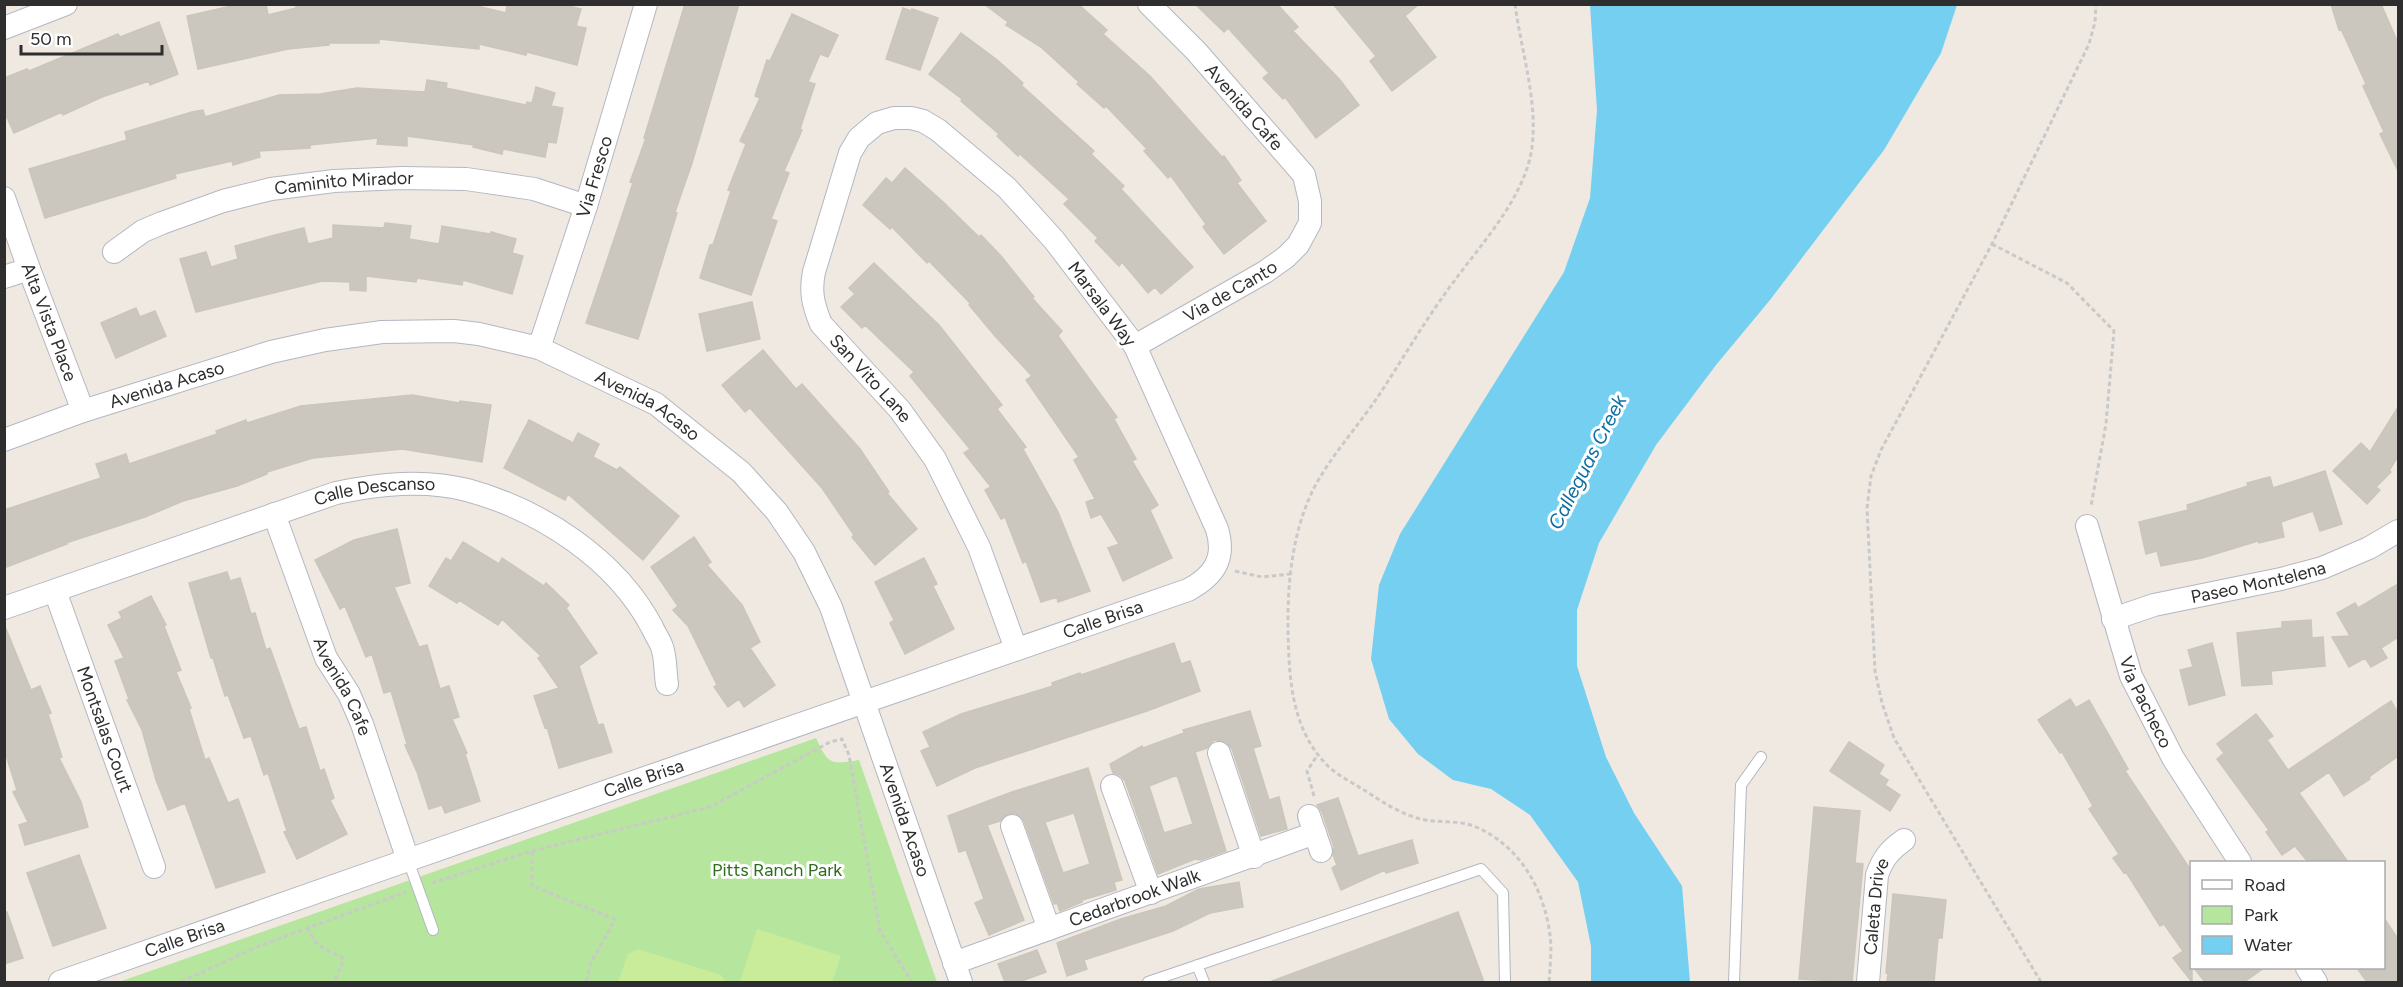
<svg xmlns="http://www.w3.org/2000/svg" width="2403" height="987" font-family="Figtree,sans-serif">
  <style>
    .green { fill: #b6e59e }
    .pitch { fill: #c9ec9a }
    .water { fill: #75cff0 }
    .building { fill: #cbc7bf; stroke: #cbc5ba; stroke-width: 1.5; fill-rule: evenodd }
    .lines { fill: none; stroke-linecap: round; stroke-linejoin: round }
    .service-casing { stroke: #b4b7c1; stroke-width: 12 }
    .minor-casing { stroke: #b4b7c1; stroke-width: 24 }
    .path { stroke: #c9c9c9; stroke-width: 3; stroke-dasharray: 4.5 3; stroke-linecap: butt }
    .service { stroke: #fff; stroke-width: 10 }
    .minor { stroke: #fff; stroke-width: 22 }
    .labels { text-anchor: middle; stroke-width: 6; stroke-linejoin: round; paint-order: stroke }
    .street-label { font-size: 18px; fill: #2e2e2e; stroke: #fff }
    .park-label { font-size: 18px; fill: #2c6e1b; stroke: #fff }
    .water-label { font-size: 20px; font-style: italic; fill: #0d6fa3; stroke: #fff }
  </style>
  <rect width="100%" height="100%" fill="#efe9e1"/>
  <path class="green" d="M816 738C828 764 830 765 859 760L937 982H119Z"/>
  <path class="pitch" d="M757 929 841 956 832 982H740Z
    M638 949 721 975 726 982H618L628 954Z"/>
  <path class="water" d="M1590 5H1957L1941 53 1884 150 1770 300 1716 365 1656 445 1599 543 1577 610V666L1606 757 1634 813 1682 886 1690 982H1591V946L1578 882 1530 815 1491 789 1453 780 1418 754 1389 719 1371 659 1379 585 1400 534 1564 272 1590 198 1597 110Z"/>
  <path class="building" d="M240 4H266L268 15 296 8V4H469L506 13 507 4H561L581 9 576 26 586 28 577 65 527 52 526 55 479 44V49L379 39V43H329V45L288 49 198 69 187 16Z
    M685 4H739L692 163 675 212 677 213 638 339 586 323 633 183 630 182 646 138H644Z
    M984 4H1078L1107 30 1103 34 1150 76 1222 157 1224 156 1241 180 1237 183 1266 221 1224 254 1203 227 1206 224 1171 176 1168 178 1144 151 1147 149 1106 106 1104 108 1077 84 1079 82 1041 47 1006 25 1008 22Z
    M1195 4H1277L1298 27 1293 31 1340 80 1359 105 1316 138 1285 97 1283 99 1263 78 1269 73 1228 28 1224 32Z
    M1333 4H1419L1405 16 1436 57 1392 91 1370 61 1376 56Z
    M2331 4H2381L2398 43V171L2380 134 2384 132 2363 86 2366 84 2341 29 2339 30Z
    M903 8 911 11 912 9 938 18 920 70 886 59Z
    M792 14 838 35 828 57 820 54 808 82 815 84 800 129 802 130 784 171 789 173 771 219 777 221 751 295 700 278 710 245H713L731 191 728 190 746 144 740 141 760 98 755 96 767 60 770 61Z
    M159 22 178 74 150 85 149 81 102 97 63 115 62 112 14 133 4 111V78L27 69 29 71 118 34 120 37Z
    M961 33 996 59 1023 83 1021 85 1094 151 1091 154 1124 186 1121 189 1193 267 1161 294 1155 287 1148 293 1122 262 1119 266 1095 241 1098 238 1064 204 1069 199 1020 154 1018 156 997 136 999 134 961 101 962 99 929 74Z
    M427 80 447 83 446 88 526 105 527 102 532 103 536 87 555 93 551 106 563 108 556 143 548 142 545 157 503 149 502 154 473 147 474 145 407 136V146L377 144 378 138 310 145V148L259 151 260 157 233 165 232 161 175 174 176 178 45 218 29 169 127 140 125 132 192 112 203 110 205 117 279 95 320 94 357 88 425 92Z
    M905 168 942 201 979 237 981 235 1001 256 1034 297 1032 298 1062 331 1058 336 1117 417 1114 419 1136 459 1132 461 1158 505 1150 510 1172 558 1123 581 1108 548 1119 544 1101 514 1091 518 1086 502 1095 499 1074 460 1079 457 1026 380 1032 376 995 336 969 305 970 303 929 261 927 263 892 227 890 229 863 205 886 178 892 183Z
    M385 223 411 226 409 239 439 244 442 226 490 234 491 232 516 239 512 253 523 256 512 294 463 280 462 285 417 278 416 282 366 276V291L350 290V282L322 281 196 312 180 259 206 252 211 267 238 259 235 246 275 235 304 228 308 244 333 238V225L384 228Z
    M874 263 939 325 1002 405 997 409 1026 447 1023 449 1058 512 1090 591 1058 602 1057 597 1041 602 1026 561 1023 563 1005 517 1001 519 985 490 991 487 964 453 970 449 910 376 914 372 865 325 862 328 841 307 855 294 849 288Z
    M752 302 760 339 707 351 699 314Z
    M136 308 140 317 155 311 166 336 116 358 101 323Z
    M763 350 796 389 802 384 860 449 889 492 887 493 917 529 875 565 852 537 854 535 822 488 750 408 745 412 722 385Z
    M412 395 459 403 460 401 491 405 482 462 402 449 313 458 267 472V474L237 486 183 501 145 517 66 543 67 544 4 568V510L101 478 96 464 126 454 129 464 217 434 216 431 246 420 247 423 301 406Z
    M2398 407V456L2389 471 2391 472 2376 487 2380 490 2367 504 2333 471 2361 443 2370 452Z
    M529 420 573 443 578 433 599 444 593 457 617 470 620 467 679 516 643 560 568 494 565 500 504 468Z
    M2325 471 2342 524 2320 531 2313 511 2281 522 2284 537 2259 543 2258 541 2202 558 2161 566 2157 551 2146 554 2139 522 2188 510 2187 505 2248 486 2247 483 2270 477 2273 488Z
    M397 529 410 583 394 587 419 647 427 645 440 689 449 686 459 717 452 719 467 753 465 754 480 801 445 813 442 805 429 809 417 772 405 745 407 744 391 691 384 693 372 654 366 657 345 606 340 609 315 560 354 540Z
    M694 537 711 562 707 565 742 605 760 642 750 648 775 685 744 707 739 699 728 707 714 687 717 685 688 626 673 610 678 606 651 567Z
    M463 542 499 564 502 558 544 586 546 583 569 605 566 608 597 653 579 666 598 725 603 724 612 752 559 768 547 727 545 728 534 696 559 688 538 658 541 656 502 619 498 625 459 600 457 603 429 586 446 558 451 561Z
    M924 558 937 584 933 586 954 629 905 654 890 623 894 620 875 582Z
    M227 572 230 581 240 578 251 614 255 613 266 650 270 648 299 729 306 727 320 771 324 769 334 798 330 800 347 834 297 859 284 832 287 831 268 773 264 775 251 736 244 738 228 695 225 696 213 658H211L189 583Z
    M2398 584V637L2381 648 2387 658 2371 667 2365 658 2349 667 2332 637 2350 636 2337 613 2355 603 2358 608Z
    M151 596 166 625 164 626 181 670 176 672 191 708 189 709 205 760 209 758 228 803 238 799 265 872 216 888 185 803 168 810 156 780 142 730 127 700 129 699 115 661 124 658 108 625 122 618 119 612Z
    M2311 620 2312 638 2323 637 2325 666 2271 671 2272 684 2242 686 2237 633 2282 628V622Z
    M4 624 31 690 40 686 51 713 48 714 62 757 59 758 81 802 88 827 25 845 19 825 28 822 13 792 17 790 4 749Z
    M1174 643 1181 664 1190 661 1200 691 1147 711 975 768 937 786 921 751 930 747 923 732 961 714 1053 686 1052 683 1080 673 1081 675Z
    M2212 643 2225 695 2189 705 2180 670 2193 667 2188 650Z
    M2070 699 2076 708 2089 700 2128 769 2125 771 2192 872V982L2173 958 2183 951 2164 924 2160 926 2126 872 2124 873 2113 858 2119 854 2089 809 2093 806 2062 752 2060 753 2038 720Z
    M2391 701 2398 713V756L2369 777 2370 779 2344 796 2329 772 2299 793 2348 862H2308L2295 846 2282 855 2266 832 2269 830 2217 759 2224 753 2217 744 2256 714 2273 736 2267 740 2288 770Z
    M1250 711 1261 746 1253 748 1269 800 1279 797 1287 829 1261 836 1232 749 1226 742 1214 740 1207 748 1195 752 1226 851 1201 860 1195 859 1158 874 1125 781 1120 775 1113 773 1110 764 1142 746 1143 748 1184 733 1183 730ZM1177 775 1193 824 1164 833 1149 786Z
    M1849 742 1884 765 1879 774 1888 780 1885 785 1900 795 1890 811 1830 771Z
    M1088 768 1122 880 1114 882 1116 890 1082 900V902L1060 911 1057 903 1054 904 1024 821 1015 813 1007 814 1000 821 987 825 1024 920 989 935 975 903 984 899 966 850 959 852 948 816 1012 792ZM1074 813 1090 864 1063 873 1045 822Z
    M1338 798 1358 856 1412 840 1418 863 1386 873 1385 870 1341 890 1332 868 1337 865 1333 855 1334 847 1322 812 1317 805Z
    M1814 807 1860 811 1855 863 1863 864 1852 982 1799 979Z
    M79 855 106 928 53 946 27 873Z
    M1239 882 1243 907 1210 913 1173 931 1084 960 1087 969 1067 976 1057 943 1121 919 1166 906 1199 889Z
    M1893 894 1946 900 1942 938H1938L1934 982H1887L1888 973H1886Z
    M4 912H7L23 958 4 964Z
    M1458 912 1484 982H1272V981Z
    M2384 918 2398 939V982H2367L2357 968H2384Z
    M1037 950 1046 972 1019 982H1005L998 964Z
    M2194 968H2264L2244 982H2205Z"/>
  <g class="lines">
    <g class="service-casing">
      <path id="service" d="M408 860 433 930
        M1197 965 1204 982
        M1148 982 1481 869 1503 893 1505 982
        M1734 982 1741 785 1761 757"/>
    </g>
    <g class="minor-casing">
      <g id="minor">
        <path d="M4 28 66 4"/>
        <path id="s1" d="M4 198 29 269 83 411"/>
        <path id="s2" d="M114 252 143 231 162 223 223 201 271 189 334 181 402 178 466 179 534 189 586 206"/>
        <path d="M4 277 29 269"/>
        <path id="s3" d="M1135 346 1265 272 1286 257 1298 245 1310 223V201L1304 175 1196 51 1149 4"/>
        <path id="s4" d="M539 348 586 206 646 4"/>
        <path id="s5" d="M4 440 83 411 271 352 325 340 382 332 454 331 479 334 539 348 656 404 741 472 777 512 804 552 831 607 961 982"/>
        <path id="s6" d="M274 514 326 658 349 694 362 724 408 860"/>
        <path id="s7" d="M2087 526 2131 676 2173 758 2240 862"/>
        <path id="s8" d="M55 591 154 867"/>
        <path id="s9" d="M4 608 336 493C379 484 424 479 467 490 541 510 616 559 652 627 655 634 660 641 662 647 666 658 665 672 667 684"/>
        <path id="s10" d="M2113 619 2154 605 2281 579 2322 568 2369 548 2398 531"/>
        <path d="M1219 753 1254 857"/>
        <path d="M1112 786 1151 893"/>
        <path d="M1309 816 1321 851"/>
        <path d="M1012 826 1049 929"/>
        <path id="s11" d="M954 963 1315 833"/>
        <path d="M2307 968 2316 982"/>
        <path id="s12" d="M60 982 408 860 1188 590C1214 576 1226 559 1217 529L1135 346 1054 240 1007 188 938 130 923 121 911 118H894L877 123 859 138 850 153 814 272C810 291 813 305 821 324L900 410 935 459 979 547 1016 649"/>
        <path id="s13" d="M1868 982 1877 875C1883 858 1890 850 1904 840"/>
      </g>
    </g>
    <path class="path" d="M1515 4C1521 51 1538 100 1532 147 1526 195 1483 242 1455 280 1427 317 1404 357 1379 395 1359 425 1330 457 1314 488 1288 540 1286 602 1289 658 1291 699 1299 738 1329 767 1339 776 1353 783 1364 790 1381 801 1397 812 1417 818 1435 824 1458 819 1476 827 1520 846 1544 889 1550 935 1552 950 1550 967 1549 982
      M1992 244 2067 283 2114 331 2106 424 2091 506
      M1235 571 1262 577 1290 574
      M1314 796 1307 771 1318 754
      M532 852V886L615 919 591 963 586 982
      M432 883 532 851 710 807 830 742 842 739 849 755 880 931 912 982
      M307 928 318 945 344 959 334 982
      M181 982 259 946 406 892
      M2041 982 1894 738 1882 703 1875 671 1867 508 1871 476 1881 450 1992 244 2089 44 2095 22 2096 4"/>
    <use href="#service" class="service"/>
    <use href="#minor" class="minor"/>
  </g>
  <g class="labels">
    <g class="street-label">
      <text transform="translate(1244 107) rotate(49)" y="6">Avenida Cafe</text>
      <text dy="6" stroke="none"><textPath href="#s4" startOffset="180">Via Fresco</textPath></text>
      <text dy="6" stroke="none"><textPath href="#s2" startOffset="244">Caminito Mirador</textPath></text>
      <text dy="6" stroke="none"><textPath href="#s3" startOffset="110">Via de Canto</textPath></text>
      <text transform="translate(1102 304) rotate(53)" y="6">Marsala Way</text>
      <text dy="6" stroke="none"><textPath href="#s1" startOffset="132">Alta Vista Place</textPath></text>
      <text dy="6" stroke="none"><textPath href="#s12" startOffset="2120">San Vito Lane</textPath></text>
      <text dy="6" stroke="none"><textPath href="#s5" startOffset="172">Avenida Acaso</textPath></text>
      <text dy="6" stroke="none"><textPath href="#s5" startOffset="676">Avenida Acaso</textPath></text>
      <text dy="6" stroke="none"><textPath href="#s9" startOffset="390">Calle Descanso</textPath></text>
      <text dy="6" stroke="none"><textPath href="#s10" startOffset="150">Paseo Montelena</textPath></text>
      <text dy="6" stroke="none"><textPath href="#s12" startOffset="1104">Calle Brisa</textPath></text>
      <text dy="6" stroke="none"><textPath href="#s6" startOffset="186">Avenida Cafe</textPath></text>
      <text dy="6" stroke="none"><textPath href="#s7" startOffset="186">Via Pacheco</textPath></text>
      <text dy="6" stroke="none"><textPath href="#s8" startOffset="147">Montsalas Court</textPath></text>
      <text dy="6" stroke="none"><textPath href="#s12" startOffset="618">Calle Brisa</textPath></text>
      <text dy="6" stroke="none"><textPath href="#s5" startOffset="1180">Avenida Acaso</textPath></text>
      <text dy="6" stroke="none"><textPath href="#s11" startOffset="192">Cedarbrook Walk</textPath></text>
      <text dy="6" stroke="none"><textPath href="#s13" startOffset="76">Caleta Drive</textPath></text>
      <text dy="6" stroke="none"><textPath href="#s12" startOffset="132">Calle Brisa</textPath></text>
    </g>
    <g class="park-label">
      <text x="777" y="876">Pitts Ranch Park</text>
    </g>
    <g class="water-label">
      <text transform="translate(1587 462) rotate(-63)" y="7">Calleguas Creek</text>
    </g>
  </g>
  <rect width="2403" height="987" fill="none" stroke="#2e2e2e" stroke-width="12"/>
  <rect x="2190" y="861" width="195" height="108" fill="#ffffff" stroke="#ababab" stroke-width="1.5"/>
  <rect x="2202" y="880" width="30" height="9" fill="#ffffff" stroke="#ababab" stroke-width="1.5"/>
  <text x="2244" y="891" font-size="18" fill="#2e2e2e">Road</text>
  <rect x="2202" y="906" width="30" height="18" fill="#b6e59e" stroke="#ababab" stroke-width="1.5"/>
  <text x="2244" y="921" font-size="18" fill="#2e2e2e">Park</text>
  <rect x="2202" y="936" width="30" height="18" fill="#75cff0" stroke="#ababab" stroke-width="1.5"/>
  <text x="2244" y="951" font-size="18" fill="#2e2e2e">Water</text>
  <path d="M21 45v9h141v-9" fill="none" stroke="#2e2e2e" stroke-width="3"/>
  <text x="30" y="45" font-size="18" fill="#2e2e2e" stroke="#ffffff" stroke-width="4.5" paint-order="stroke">50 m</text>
</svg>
